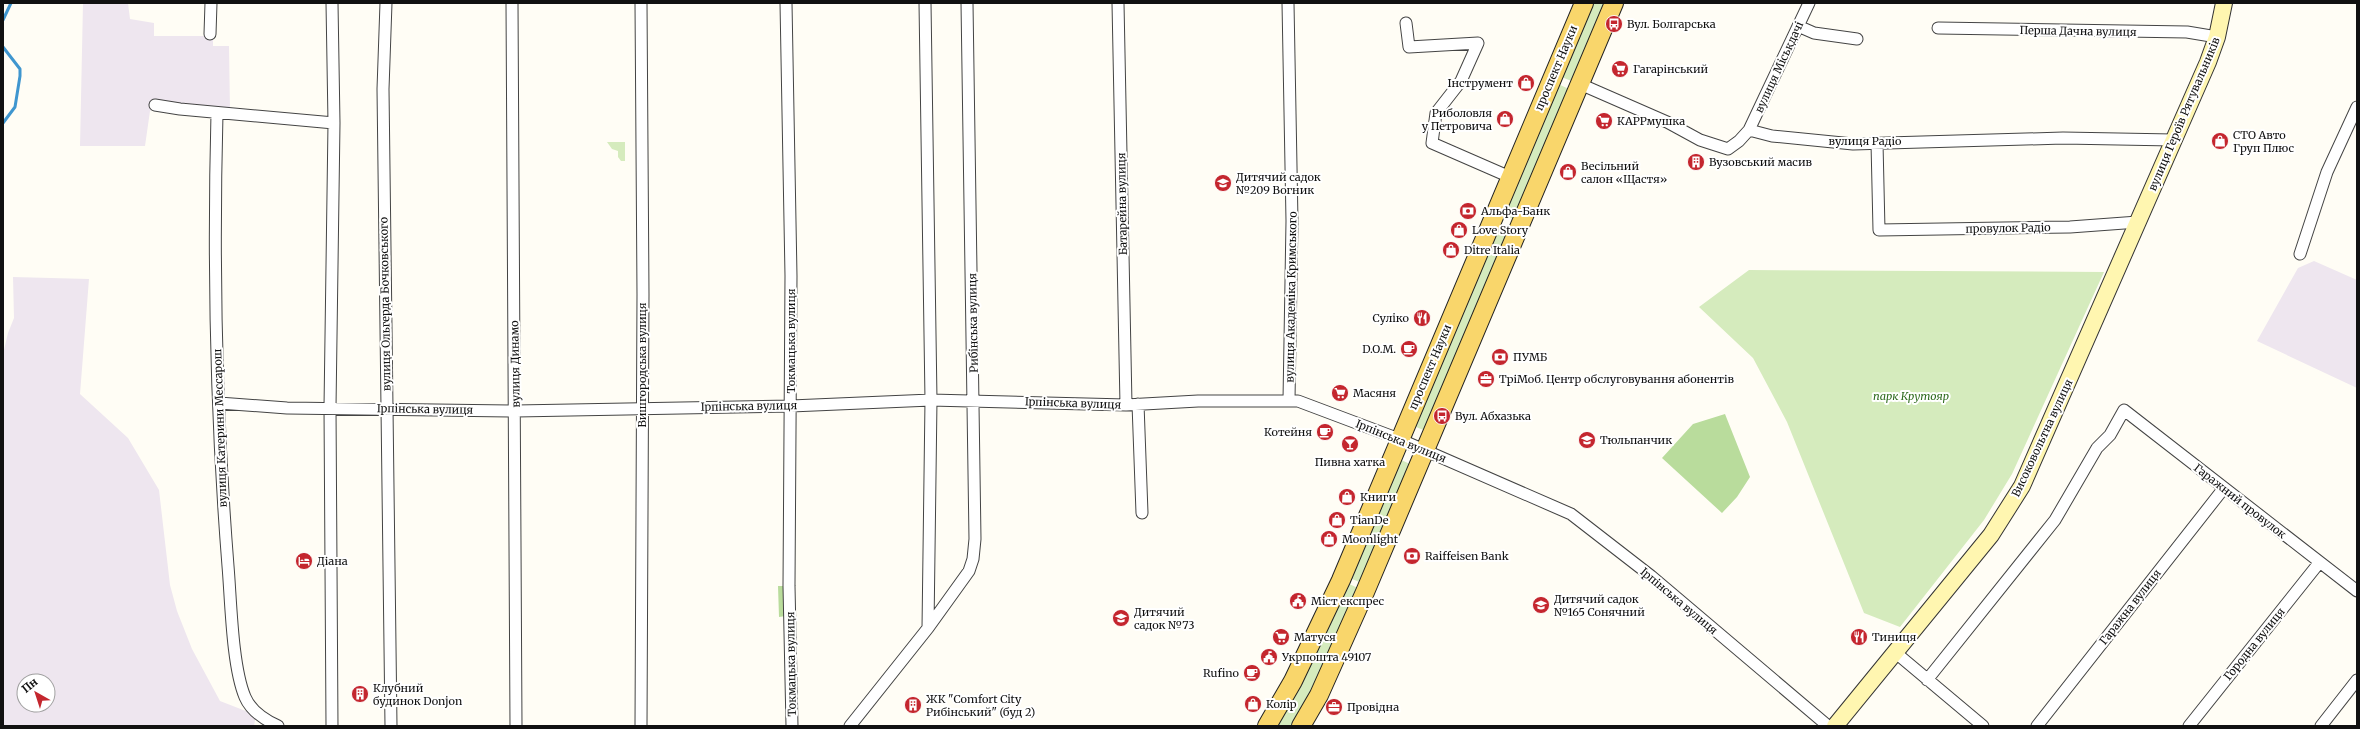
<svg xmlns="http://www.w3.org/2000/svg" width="2360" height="729" font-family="Merriweather,serif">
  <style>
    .industrial { fill: #eee6ef; fill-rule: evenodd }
    .green { fill: #d5ebbd }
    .forest { fill: #b9dc9c }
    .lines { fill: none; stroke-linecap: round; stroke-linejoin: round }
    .stream { stroke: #3f96cf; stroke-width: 3 }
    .minor-casing { stroke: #444; stroke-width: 13 }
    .secondary-casing { stroke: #333; stroke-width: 18 }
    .primary-casing { stroke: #222; stroke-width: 20 }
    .minor { stroke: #fff; stroke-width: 11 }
    .secondary { stroke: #fff6b0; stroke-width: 16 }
    .primary { stroke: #f9d66b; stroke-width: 18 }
    .labels { text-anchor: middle; stroke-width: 4; stroke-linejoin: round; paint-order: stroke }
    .poi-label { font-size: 11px; fill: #111; stroke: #fff; text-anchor: start }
    .street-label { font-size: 11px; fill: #111; stroke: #fff }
    .park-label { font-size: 11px; font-style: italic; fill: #2f6b1f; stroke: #fff }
  </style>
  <rect width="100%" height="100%" fill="#fffdf5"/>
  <path class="industrial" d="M83 3H128L130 19 154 23V36H213V46H229L230 111 163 104 150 111 145 146H80Z
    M2314 261 2357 280V388L2257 341 2298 268Z
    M13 277 89 279 80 394 128 438 159 490 170 585 177 611 192 649 220 701 256 715 254 726H3V354L8 333 14 318ZM24 681H48V705H24Z"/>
  <path class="green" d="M1589 3H1607L1574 82 1559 76Z
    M1556 83 1571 90 1516 220 1500 214Z
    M607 142H625V161H621L618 157V151L612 149Z
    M1496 223 1512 230 1426 431 1411 425Z
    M1749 270 2104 272 2012 474 1984 520 1900 627 1864 613 1787 422 1753 358 1699 307Z
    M1397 458 1412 465 1362 583 1347 577Z
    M1345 582 1360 589 1314 692 1294 726H1273Z"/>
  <path class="forest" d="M1725 414 1750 477 1737 497 1722 513 1662 458 1693 424Z
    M778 586H786V616L779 617Z"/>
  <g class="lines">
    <path class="stream" d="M3 20 11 3
      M3 47 20 69V76L15 107 3 123"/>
    <g class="minor-casing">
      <path id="minor" d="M386 3 383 89 391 726
        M512 3 516 726
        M786 3 791 276 789 586 792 726
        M925 3 931 400 928 628
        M1118 3 1126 405
        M1288 3 1292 221 1289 400
        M1406 23 1409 47 1478 43 1461 81 1436 113 1432 143 1510 177
        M1798 26 1814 33 1857 39
        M1938 28 2187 32 2217 37
        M210 34 211 3
        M1580 84 1667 122 1700 140 1728 149 1739 141 1749 130 1772 136 1853 144 2063 138 2173 140
        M155 105 180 109 334 123
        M217 113C213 264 216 415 228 566 231 601 232 666 245 697 251 711 265 720 278 726
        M1749 130 1809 3
        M1877 143 1879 230 2070 227 2138 222
        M2300 254 2327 172 2357 107
        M219 403 287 408 516 411 791 406 931 400 1126 405 1198 401H1298L1399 439 1571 514 1651 576 1828 726
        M1138 404 1142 513
        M1896 653 1983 726
        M1927 680 2055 520 2097 448 2110 435 2124 410 2357 591
        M332 726 330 408 334 123 332 3
        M641 726 643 294 641 3
        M850 726 928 628 969 571 973 559 975 539 967 3
        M2037 726 2224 488
        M2189 726 2319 563
        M2321 726 2357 680"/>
    </g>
    <g class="secondary-casing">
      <path id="secondary" d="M1835 726 1991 535 2022 486 2208 62 2217 37 2224 3"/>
    </g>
    <g class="primary-casing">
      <path id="primary" d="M1267 726 1293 681 1341 580 1584 3
        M1301 726 1319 695 1365 592 1614 3"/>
    </g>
    <use href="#minor" class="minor"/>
    <use href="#secondary" class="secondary"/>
    <use href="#primary" class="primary"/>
  </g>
  <defs>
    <g id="bus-disc" transform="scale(0.9)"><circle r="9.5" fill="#c4262e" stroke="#fff"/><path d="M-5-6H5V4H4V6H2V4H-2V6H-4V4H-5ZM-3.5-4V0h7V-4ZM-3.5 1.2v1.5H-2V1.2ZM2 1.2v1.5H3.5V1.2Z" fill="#fff"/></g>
    <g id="supermarket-disc" transform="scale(0.9)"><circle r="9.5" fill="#c4262e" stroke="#fff"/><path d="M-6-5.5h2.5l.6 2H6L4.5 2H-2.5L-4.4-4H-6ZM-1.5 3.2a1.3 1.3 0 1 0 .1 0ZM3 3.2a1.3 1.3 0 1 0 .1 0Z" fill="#fff"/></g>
    <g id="shop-disc" transform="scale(0.9)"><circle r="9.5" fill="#c4262e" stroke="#fff"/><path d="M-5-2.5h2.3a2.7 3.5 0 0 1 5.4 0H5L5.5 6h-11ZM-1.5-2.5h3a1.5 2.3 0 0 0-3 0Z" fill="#fff"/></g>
    <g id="building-disc" transform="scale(0.9)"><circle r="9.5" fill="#c4262e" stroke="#fff"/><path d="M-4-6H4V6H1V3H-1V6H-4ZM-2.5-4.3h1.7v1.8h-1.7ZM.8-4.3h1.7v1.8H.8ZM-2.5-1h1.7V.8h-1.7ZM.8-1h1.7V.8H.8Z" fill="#fff"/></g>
    <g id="school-disc" transform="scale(0.9)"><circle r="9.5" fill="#c4262e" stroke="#fff"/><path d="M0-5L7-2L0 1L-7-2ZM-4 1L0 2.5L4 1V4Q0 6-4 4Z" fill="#fff"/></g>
    <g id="bank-disc" transform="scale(0.9)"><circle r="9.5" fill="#c4262e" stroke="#fff"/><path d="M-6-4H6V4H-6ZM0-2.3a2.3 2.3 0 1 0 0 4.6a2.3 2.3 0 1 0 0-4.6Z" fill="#fff"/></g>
    <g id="restaurant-disc" transform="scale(0.9)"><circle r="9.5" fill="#c4262e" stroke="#fff"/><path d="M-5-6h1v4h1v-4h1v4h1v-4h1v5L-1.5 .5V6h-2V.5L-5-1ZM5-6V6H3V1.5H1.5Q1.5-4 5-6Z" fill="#fff"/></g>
    <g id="cafe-disc" transform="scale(0.9)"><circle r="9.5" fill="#c4262e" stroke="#fff"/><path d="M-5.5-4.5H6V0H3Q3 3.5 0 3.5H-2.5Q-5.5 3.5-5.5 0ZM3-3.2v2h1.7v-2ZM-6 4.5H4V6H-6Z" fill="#fff"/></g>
    <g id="office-disc" transform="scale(0.9)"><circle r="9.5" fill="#c4262e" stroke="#fff"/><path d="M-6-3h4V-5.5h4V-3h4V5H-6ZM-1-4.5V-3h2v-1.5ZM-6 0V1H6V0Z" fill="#fff"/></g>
    <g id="bar-disc" transform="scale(0.9)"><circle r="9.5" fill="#c4262e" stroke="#fff"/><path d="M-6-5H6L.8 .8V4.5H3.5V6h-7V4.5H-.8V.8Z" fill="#fff"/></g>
    <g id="hotel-disc" transform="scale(0.9)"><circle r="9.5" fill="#c4262e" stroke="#fff"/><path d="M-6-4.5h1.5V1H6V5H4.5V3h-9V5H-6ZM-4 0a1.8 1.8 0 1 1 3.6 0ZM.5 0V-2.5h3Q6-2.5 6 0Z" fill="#fff"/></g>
    <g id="civic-disc" transform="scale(0.9)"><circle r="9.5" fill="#c4262e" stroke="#fff"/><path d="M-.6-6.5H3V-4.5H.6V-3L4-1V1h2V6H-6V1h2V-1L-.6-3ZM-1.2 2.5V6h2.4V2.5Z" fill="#fff"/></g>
  </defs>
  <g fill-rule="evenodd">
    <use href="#bus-disc" x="1614" y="24"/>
    <use href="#supermarket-disc" x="1620" y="69"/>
    <use href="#shop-disc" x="1526" y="83"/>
    <use href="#shop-disc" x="1505" y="119"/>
    <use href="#supermarket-disc" x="1604" y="121"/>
    <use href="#shop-disc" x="2220" y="141"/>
    <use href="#building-disc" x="1696" y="162"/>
    <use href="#shop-disc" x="1568" y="172"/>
    <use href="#school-disc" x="1223" y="183"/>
    <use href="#bank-disc" x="1468" y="211"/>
    <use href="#shop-disc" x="1459" y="230"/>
    <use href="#shop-disc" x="1451" y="250"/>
    <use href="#restaurant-disc" x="1422" y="318"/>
    <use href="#cafe-disc" x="1409" y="349"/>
    <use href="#bank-disc" x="1500" y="357"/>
    <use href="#office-disc" x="1486" y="379"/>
    <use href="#supermarket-disc" x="1340" y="393"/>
    <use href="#bus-disc" x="1442" y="416"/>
    <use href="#cafe-disc" x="1325" y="432"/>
    <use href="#school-disc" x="1587" y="440"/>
    <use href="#bar-disc" x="1350" y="444"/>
    <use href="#shop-disc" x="1347" y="497"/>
    <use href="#shop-disc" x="1337" y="520"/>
    <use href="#shop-disc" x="1329" y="539"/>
    <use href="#bank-disc" x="1412" y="556"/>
    <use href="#hotel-disc" x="304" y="561"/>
    <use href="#civic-disc" x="1298" y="601"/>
    <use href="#school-disc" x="1541" y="605"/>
    <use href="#school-disc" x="1121" y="618"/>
    <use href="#supermarket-disc" x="1281" y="637"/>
    <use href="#restaurant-disc" x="1859" y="637"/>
    <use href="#civic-disc" x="1269" y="657"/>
    <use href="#cafe-disc" x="1252" y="673"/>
    <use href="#building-disc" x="360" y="694"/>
    <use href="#shop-disc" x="1253" y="704"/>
    <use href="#building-disc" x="913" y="705"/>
    <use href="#office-disc" x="1334" y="707"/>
  </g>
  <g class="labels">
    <g class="poi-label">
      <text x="1627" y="28">Вул. Болгарська</text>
      <text x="1633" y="73">Гагарінський</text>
      <text x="1513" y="87" text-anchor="end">Інструмент</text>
      <text x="1492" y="117" text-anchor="end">Риболовля<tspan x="1492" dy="13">у Петровича</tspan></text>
      <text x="1617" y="125">КАРРмушка</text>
      <text x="2233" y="139">СТО Авто<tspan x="2233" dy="13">Груп Плюс</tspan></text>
      <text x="1709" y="166">Вузовський масив</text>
      <text x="1581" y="170">Весільний<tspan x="1581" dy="13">салон «Щастя»</tspan></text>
      <text x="1236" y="181">Дитячий садок<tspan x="1236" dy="13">№209 Вогник</tspan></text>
      <text x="1481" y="215">Альфа-Банк</text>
      <text x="1472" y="234">Love Story</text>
      <text x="1464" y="254">Ditre Italia</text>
      <text x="1409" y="322" text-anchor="end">Сулiко</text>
      <text x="1396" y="353" text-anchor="end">D.O.M.</text>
      <text x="1513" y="361">ПУМБ</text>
      <text x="1499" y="383">ТріМоб. Центр обслуговування абонентів</text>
      <text x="1353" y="397">Масяня</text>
      <text x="1455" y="420">Вул. Абхазька</text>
      <text x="1312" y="436" text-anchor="end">Котейня</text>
      <text x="1600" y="444">Тюльпанчик</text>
      <text x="1350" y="466" text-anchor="middle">Пивна хатка</text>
      <text x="1360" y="501">Книги</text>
      <text x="1350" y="524">TianDe</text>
      <text x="1342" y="543">Moonlight</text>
      <text x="1425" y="560">Raiffeisen Bank</text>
      <text x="317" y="565">Діана</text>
      <text x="1554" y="603">Дитячий садок<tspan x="1554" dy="13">№165 Сонячний</tspan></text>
      <text x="1311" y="605">Міст експрес</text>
      <text x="1134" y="616">Дитячий<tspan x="1134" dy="13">садок №73</tspan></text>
      <text x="1294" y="641">Матуся</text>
      <text x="1872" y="641">Тиниця</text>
      <text x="1282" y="661">Укрпошта 49107</text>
      <text x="1239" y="677" text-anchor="end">Rufino</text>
      <text x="373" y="692">Клубний<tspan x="373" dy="13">будинок Donjon</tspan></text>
      <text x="926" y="703">ЖК "Comfort City<tspan x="926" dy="13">Рибінський" (буд 2)</tspan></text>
      <text x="1266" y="708">Колір</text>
      <text x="1347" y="711">Провідна</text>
    </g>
    <g class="street-label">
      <text transform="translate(2078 31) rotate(1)" y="4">Перша Дачна вулиця</text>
      <text transform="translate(1779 67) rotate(-65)" y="4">вулиця Міськдачі</text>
      <text transform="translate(1556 68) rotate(-67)" y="4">проспект Науки</text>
      <text transform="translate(2184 114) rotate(-67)" y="4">вулиця Героїв Рятувальників</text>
      <text x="1865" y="145">вулиця Радіо</text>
      <text transform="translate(1122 204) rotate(-91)" y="4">Батарейна вулиця</text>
      <text transform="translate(2008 228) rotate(-1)" y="4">провулок Радіо</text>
      <text transform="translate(1291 297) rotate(-89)" y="4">вулиця Академіка Кримського</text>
      <text transform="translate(385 304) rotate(-91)" y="4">вулиця Ольгерда Бочковського</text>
      <text transform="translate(973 323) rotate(-91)" y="4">Рибінська вулиця</text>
      <text transform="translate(791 341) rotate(-90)" y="4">Токмацька вулиця</text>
      <text transform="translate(515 364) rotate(-91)" y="4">вулиця Динамо</text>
      <text transform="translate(642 365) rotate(-90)" y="4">Вишгородська вулиця</text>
      <text transform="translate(1430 367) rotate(-67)" y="4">проспект Науки</text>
      <text transform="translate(1073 403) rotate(2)" y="4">Ірпінська вулиця</text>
      <text transform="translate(749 406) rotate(-1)" y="4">Ірпінська вулиця</text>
      <text transform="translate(425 409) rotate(1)" y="4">Ірпінська вулиця</text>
      <text transform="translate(220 428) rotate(-92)" y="4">вулиця Катерини Мессарош</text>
      <text transform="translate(2042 438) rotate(-65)" y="4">Високовольтна вулиця</text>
      <text transform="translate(1401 441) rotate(22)" y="4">Ірпінська вулиця</text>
      <text transform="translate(2240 501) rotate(38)" y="4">Гаражний провулок</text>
      <text transform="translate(1679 601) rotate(40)" y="4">Ірпінська вулиця</text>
      <text transform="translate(2130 607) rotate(-52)" y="4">Гаражна вулиця</text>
      <text transform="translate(2254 644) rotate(-51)" y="4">Городна вулиця</text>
      <text transform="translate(791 664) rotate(-91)" y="4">Токмацька вулиця</text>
    </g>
    <g class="park-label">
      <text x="1911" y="400">парк Крутояр</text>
    </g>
  </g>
  <rect width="2360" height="729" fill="none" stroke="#111111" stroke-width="8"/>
  <g transform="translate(36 693) rotate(321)"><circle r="19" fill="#ffffff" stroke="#a0a0a0"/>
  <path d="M0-3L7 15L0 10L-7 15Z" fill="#c4262e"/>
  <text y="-6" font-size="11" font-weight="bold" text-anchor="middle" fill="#111111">Пн</text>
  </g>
</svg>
